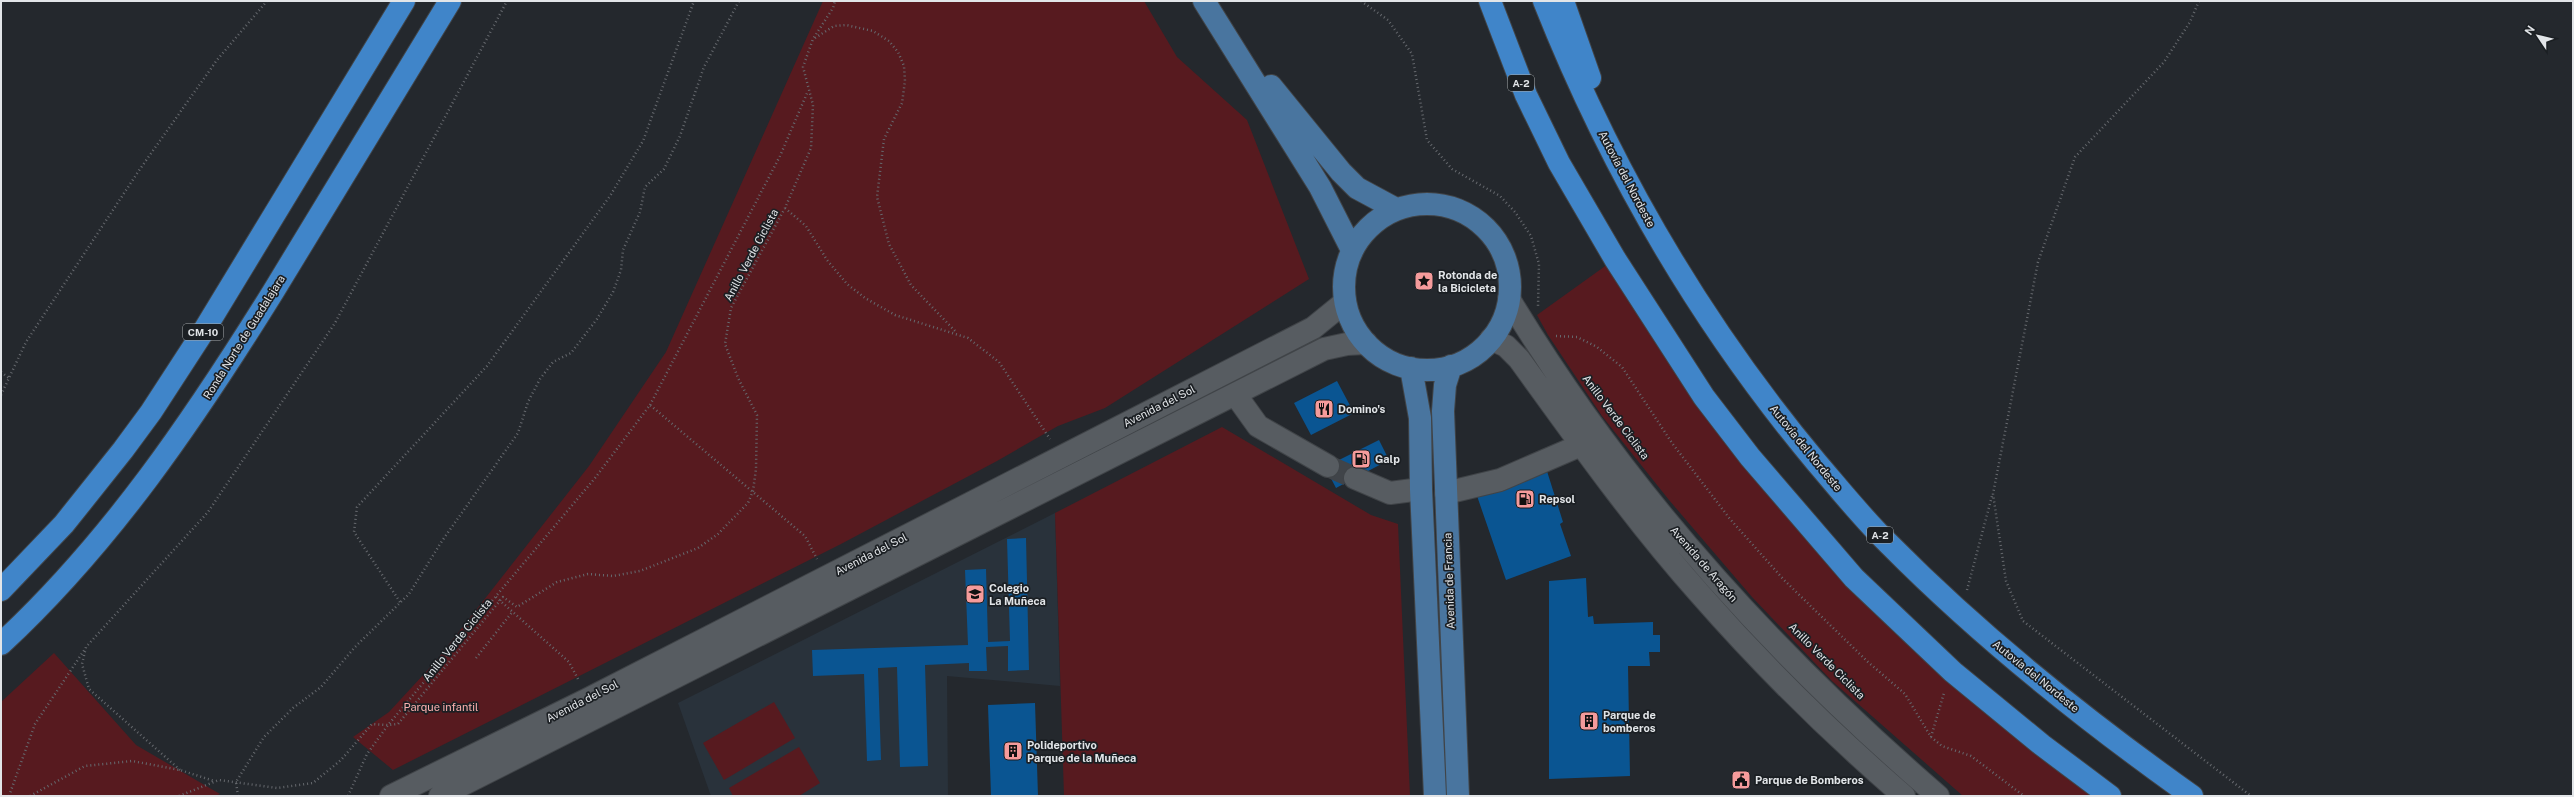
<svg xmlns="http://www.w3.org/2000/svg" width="2574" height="797" font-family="'Public Sans',sans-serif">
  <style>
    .built { fill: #29323b }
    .green { fill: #571a1f }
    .building { fill: #0a5592 }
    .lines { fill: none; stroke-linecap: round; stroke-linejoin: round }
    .minor-tunnel { stroke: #404449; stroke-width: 22; stroke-dasharray: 22 11; stroke-linecap: butt }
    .minor-casing { stroke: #404448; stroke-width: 24 }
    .major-casing { stroke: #404448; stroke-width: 24 }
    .highway-casing { stroke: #404448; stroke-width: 24 }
    .path { stroke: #66696e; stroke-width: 2.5; stroke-dasharray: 1 3; stroke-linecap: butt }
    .minor { stroke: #575c61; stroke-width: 22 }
    .major { stroke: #49759f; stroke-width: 22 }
    .highway { stroke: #4085c9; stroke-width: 22 }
    .labels { text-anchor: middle; stroke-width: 3.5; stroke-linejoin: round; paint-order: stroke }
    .shield { fill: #1b1f23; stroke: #a6aaad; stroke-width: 1 }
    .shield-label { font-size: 10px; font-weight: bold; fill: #e2e5e8 }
    .street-label { font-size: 11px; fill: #e2e5e8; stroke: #1b1f23 }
    .poi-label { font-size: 11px; font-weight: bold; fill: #e2e5e8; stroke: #1b1f23; text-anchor: start }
    .park-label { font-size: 11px; fill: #fcb0af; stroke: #1b1f23 }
  </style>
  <rect width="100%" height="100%" fill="#24282d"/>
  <path class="built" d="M1055 513 1060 686 947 676 948 796H711L678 703Z"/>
  <path class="green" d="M823 1H1144L1177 57 1247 120 1309 279 1105 408 1058 426 997 461 841 544 393 770 353 737 389 712 436 661 589 466 666 352Z
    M1615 259 1657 325 1854 578 2110 796H1963L1832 681 1752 597 1669 500 1602 416 1548 335 1537 315Z
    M1222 427 1371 515 1398 524 1410 796H1064L1055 513Z
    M54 653 136 745 220 794 215 796H1V702Z
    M774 702 795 738 724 780 703 743Z
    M799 747 820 783 799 796H733L729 788Z"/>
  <path class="building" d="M1337 381 1354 413 1311 435 1294 403Z
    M1379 440 1389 460 1336 488 1325 467Z
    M1546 468 1563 522 1560 524 1571 556 1506 580 1476 493Z
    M1026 538 1029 670 1008 671V646L986 647 987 671H969V663L925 665 928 766 900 767 897 667 878 668 881 760 867 761 864 674 813 676 812 650 968 645 965 570 986 569 988 642 1010 641 1007 539Z
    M1586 578 1588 617 1593 616 1594 624 1653 622V635H1660V652H1649L1650 666H1628L1630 776 1549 779V581Z
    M1035 703 1038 796H991L988 705Z"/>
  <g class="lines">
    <path class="minor-tunnel" d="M1328 466 1355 478"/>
    <g class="minor-casing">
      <path id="minor" d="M1509 299C1622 487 1772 653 1938 796
        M1491 339 1506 346 1519 359C1577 439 1634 520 1700 594 1763 666 1831 733 1904 796
        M1235 394 1258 426 1328 466
        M1355 478 1390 493 1421 489
        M1446 493 1500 480 1581 445
        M391 796 588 699 1313 328 1345 302
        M440 796 1324 349 1347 344 1366 343"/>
    </g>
    <g class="major-casing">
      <path id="major" d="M1204 1 1320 187 1352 250
        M1271 86 1341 172 1357 188 1396 209
        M1344 287a83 83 0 1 1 166 0a83 83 0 1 1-166 0Z
        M1451 366 1445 385 1443 411 1458 796
        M1411 368 1420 418 1421 489 1435 796"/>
    </g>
    <g class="highway-casing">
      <path id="highway" d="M1490 1 1526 95 1559 163 1615 259 1704 397 1750 457 1854 578 1953 672 2042 745 2110 796
        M1544 1C1611 170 1700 323 1817 463 1841 491 1864 520 1890 545 1982 638 2085 720 2192 796
        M1563 1 1590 78
        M1 590 64 524 123 450 151 412 203 332 404 1
        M1 644C111 542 194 419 273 292 333 195 390 98 450 1"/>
    </g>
    <path class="path" d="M1361 1 1388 20 1412 54 1427 140 1452 169 1500 196 1515 212 1531 236 1539 264 1538 306
      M2199 1 2190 22 2164 62 2075 157 2038 262 1993 494 2006 581 2023 621 2251 796
      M815 38 834 26 846 25 873 31 889 41 898 52 904 66 905 81 902 103 884 139 877 197 889 244 911 285 956 332
      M785 208 806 226 827 260 847 284 865 298 895 315 968 338 999 362 1050 439
      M1556 336 1577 337 1597 347 1622 367 1672 443 1730 519 1784 580 1868 662 1905 694 1931 737 1942 746 1971 756 2024 796
      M1 372 9 378
      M1 395 26 342 140 169 217 60 267 1
      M650 405 780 156 808 91
      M1967 590 1992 496
      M496 597 569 662 579 681
      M400 602 354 532 357 507 487 366 610 196 643 141 694 1
      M476 658 513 611
      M1931 737 1944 693
      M180 770 89 689 82 664 86 647 208 512 335 323 507 1
      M9 796 35 724 85 649
      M30 796 85 766 132 761 180 770 214 781
      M179 796 219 780 277 788 313 783 341 760 372 724 388 725 398 724 503 597 517 607 557 582 588 574 613 576 640 571 698 548 718 534 748 503 753 491 756 469 757 415 738 378 725 344 731 308 785 208 811 148 813 105 803 67 813 39 833 8 835 1
      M238 796 236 782 264 737 293 708 321 687 355 647 409 594 442 541 518 433 528 402 540 379 553 362 571 353 597 319 613 292 621 270 623 250 640 212 645 187 664 169 680 136 704 67 739 1
      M348 796 367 754 388 725 595 478 650 405 805 536 817 559"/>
    <use href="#minor" class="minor"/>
    <use href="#major" class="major"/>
    <use href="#highway" class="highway"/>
  </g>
  <defs>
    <g id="sight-square" transform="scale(1)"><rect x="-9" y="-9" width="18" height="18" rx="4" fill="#f59b9b" stroke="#1b1f23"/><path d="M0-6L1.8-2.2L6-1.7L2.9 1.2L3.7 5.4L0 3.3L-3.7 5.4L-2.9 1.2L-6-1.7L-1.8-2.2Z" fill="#111"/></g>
    <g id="restaurant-square" transform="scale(1)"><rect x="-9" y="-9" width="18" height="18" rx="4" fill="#f59b9b" stroke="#1b1f23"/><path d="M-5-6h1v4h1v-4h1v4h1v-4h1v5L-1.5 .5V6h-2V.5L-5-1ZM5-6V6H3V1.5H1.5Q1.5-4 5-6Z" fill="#111"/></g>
    <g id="fuel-square" transform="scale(1)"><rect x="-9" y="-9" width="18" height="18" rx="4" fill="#f59b9b" stroke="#1b1f23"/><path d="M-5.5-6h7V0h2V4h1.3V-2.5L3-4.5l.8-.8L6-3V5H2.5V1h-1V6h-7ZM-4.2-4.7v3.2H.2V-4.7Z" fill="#111"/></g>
    <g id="school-square" transform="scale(1)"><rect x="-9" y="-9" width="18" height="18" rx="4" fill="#f59b9b" stroke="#1b1f23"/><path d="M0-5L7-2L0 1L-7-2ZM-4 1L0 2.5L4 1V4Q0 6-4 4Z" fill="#111"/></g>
    <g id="building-square" transform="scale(1)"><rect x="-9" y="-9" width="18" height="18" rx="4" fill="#f59b9b" stroke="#1b1f23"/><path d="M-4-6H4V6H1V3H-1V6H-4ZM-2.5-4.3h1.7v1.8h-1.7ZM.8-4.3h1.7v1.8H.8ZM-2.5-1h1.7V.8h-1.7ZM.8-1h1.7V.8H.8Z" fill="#111"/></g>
    <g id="civic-square" transform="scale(1)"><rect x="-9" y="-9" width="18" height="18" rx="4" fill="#f59b9b" stroke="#1b1f23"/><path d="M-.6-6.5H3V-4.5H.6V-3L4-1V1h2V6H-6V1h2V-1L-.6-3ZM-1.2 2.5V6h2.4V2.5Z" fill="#111"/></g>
  </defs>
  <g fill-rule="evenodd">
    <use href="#sight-square" x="1424" y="281"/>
    <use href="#restaurant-square" x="1324" y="409"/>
    <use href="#fuel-square" x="1361" y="459"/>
    <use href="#fuel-square" x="1525" y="499"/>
    <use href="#school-square" x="975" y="594"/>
    <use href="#building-square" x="1589" y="721"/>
    <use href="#building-square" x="1013" y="751"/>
    <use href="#civic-square" x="1741" y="780"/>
  </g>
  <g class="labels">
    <g class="shield">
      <rect x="1508" y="75" width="26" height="16" rx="3"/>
      <rect x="183" y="324" width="40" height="16" rx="3"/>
      <rect x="1867" y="527" width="26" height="16" rx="3"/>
    </g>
    <g class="shield-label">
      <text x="1521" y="87">A-2</text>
      <text x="203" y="336">CM-10</text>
      <text x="1880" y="539">A-2</text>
    </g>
    <g class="street-label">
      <text transform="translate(1627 179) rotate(62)" y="4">Autovía del Nordeste</text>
      <text transform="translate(751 255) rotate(-62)" y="4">Anillo Verde Ciclista</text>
      <text transform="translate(244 337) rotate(-58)" y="4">Ronda Norte de Guadalajara</text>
      <text transform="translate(1159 406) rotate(-27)" y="4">Avenida del Sol</text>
      <text transform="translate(1616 417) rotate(53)" y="4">Anillo Verde Ciclista</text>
      <text transform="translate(1806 448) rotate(51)" y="4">Autovía del Nordeste</text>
      <text transform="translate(871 554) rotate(-27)" y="4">Avenida del Sol</text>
      <text transform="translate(1704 564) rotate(49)" y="4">Avenida de Aragón</text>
      <text transform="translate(1449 581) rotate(-92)" y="4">Avenida de Francia</text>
      <text transform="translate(457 640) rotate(-51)" y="4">Anillo Verde Ciclista</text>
      <text transform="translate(1827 661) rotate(45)" y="4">Anillo Verde Ciclista</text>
      <text transform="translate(2036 676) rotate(39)" y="4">Autovía del Nordeste</text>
      <text transform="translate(582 701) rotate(-27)" y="4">Avenida del Sol</text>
    </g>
    <g class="poi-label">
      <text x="1438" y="279">Rotonda de<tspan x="1438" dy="13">la Bicicleta</tspan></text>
      <text x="1338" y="413">Domino's</text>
      <text x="1375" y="463">Galp</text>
      <text x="1539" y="503">Repsol</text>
      <text x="989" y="592">Colegio<tspan x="989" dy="13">La Muñeca</tspan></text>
      <text x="1603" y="719">Parque de<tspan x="1603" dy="13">bomberos</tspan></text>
      <text x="1027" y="749">Polideportivo<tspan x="1027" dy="13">Parque de la Muñeca</tspan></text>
      <text x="1755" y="784">Parque de Bomberos</text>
    </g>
    <g class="park-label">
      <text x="441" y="711">Parque infantil</text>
    </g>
  </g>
  <rect width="2574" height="797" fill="none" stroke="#e2e5e8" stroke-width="4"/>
  <g transform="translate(2538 36) rotate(305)" stroke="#1b1f23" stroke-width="3" paint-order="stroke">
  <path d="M0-3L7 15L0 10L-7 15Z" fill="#e2e5e8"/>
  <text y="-6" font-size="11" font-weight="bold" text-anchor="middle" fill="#e2e5e8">N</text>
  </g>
</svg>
